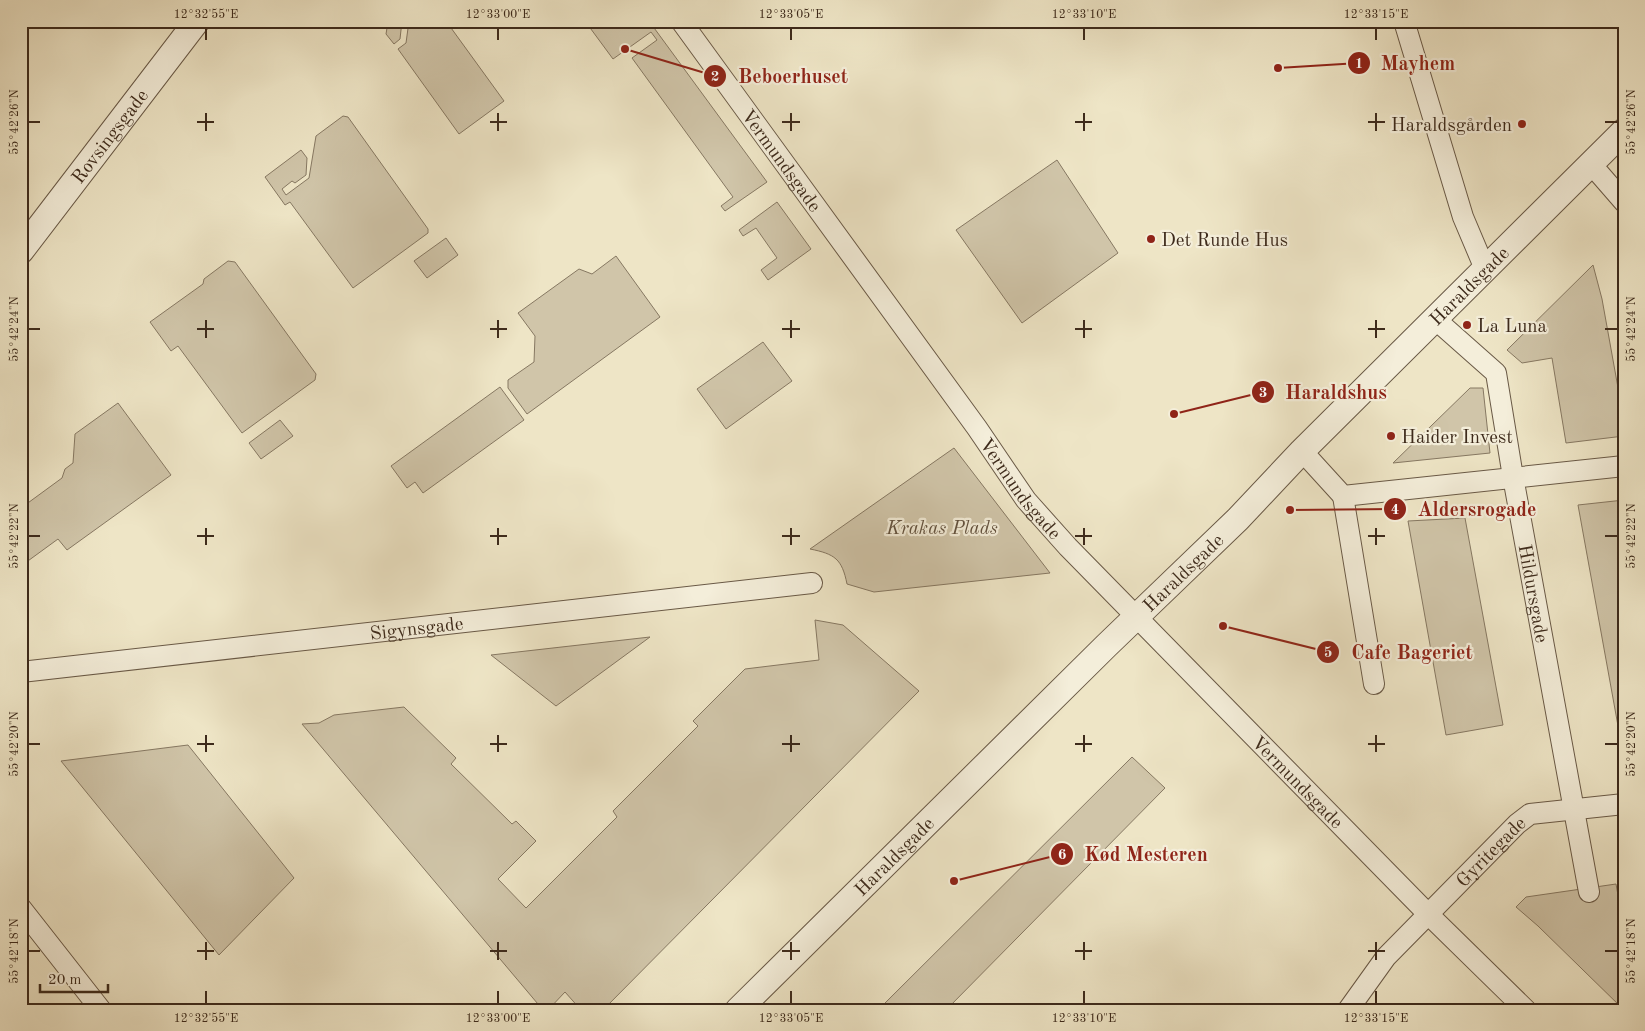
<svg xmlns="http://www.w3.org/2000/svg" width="1645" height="1031" font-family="'Old Standard TT',serif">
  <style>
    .green { fill: #d0c5a9; stroke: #867862 }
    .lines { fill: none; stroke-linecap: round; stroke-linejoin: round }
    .minor-casing { stroke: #695946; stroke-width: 22 }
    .tertiary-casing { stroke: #695946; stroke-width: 27 }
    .minor { stroke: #f4eeda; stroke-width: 20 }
    .tertiary { stroke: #f4eeda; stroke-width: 25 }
    .ticks { fill: none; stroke: #3d2a1b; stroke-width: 2 }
    .poi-dot { fill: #8f2418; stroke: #f4eeda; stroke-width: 2 }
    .labels { text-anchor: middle; stroke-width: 4.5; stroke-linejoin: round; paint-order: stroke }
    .poi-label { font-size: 19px; fill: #3d2a1b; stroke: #f4eeda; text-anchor: start }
    .street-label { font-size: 19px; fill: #3d2a1b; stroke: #f4eeda }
    .park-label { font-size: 19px; font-style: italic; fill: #62513e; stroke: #f4eeda }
    .leader { fill: none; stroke: #8f2418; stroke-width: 2 }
    .callout-dot { fill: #8f2418; stroke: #f4eeda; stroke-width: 2 }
    .mark-label { font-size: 15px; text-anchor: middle; font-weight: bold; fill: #fff }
    .callout-label { font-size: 20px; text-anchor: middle; font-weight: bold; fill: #8f2418; stroke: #f4eeda; stroke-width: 4.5; stroke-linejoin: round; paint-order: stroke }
    .neatline { fill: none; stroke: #3d2a1b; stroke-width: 2 }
    .ticks-label { font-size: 12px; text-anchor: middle; fill: #3d2a1b }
  </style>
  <rect width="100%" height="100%" fill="#eee5c6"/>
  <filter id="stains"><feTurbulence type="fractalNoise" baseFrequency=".004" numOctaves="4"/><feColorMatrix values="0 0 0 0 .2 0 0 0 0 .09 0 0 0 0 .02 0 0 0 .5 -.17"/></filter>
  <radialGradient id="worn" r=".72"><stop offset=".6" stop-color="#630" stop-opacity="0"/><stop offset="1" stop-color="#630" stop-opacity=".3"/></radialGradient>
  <path class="green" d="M402 21 400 39 394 44 386 34 388 22Z
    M409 21H446L504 101 459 134 398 49 406 43Z
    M585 21H649L767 182 725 211 721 206 733 197 632 58 657 40 651 32 613 59Z
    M343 116 348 117 428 229V233L353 288 290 202 285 205 265 177 301 150 307 158 306 175 295 183 292 181 282 189 286 195 309 178 316 136Z
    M1057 160 1118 253 1022 323 956 230Z
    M777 202 811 249 768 280 761 270 777 258 756 228 743 236 739 230Z
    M446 238 458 255 427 278 414 261Z
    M616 256 660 317 527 414 508 388V380L534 362 535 336 518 313 579 269 592 274Z
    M228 261 235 262 316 374 315 380 242 433 178 346 171 351 150 322 203 284 204 279Z
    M1593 265 1602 299 1624 421V436L1566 443 1552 358 1522 363 1507 350Z
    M763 342 792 381 726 429 697 389Z
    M500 387 524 420 423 493 415 482 407 488 391 466Z
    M1470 388H1483L1490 453 1393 463Z
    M118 403 171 475 67 550 58 539 21 566V508L62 478 65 469 73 463 75 434Z
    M280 420 293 436 261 459 249 443Z
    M954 448 1050 573 874 592 847 584C842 559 835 554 810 549Z
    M1624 500V759L1578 505Z
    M1465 518 1503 725 1446 735 1408 521Z
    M815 620 843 625 919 691 603 1010H581L565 992 548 1010H543L302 724 319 723 334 715 404 707 456 758 451 764 512 824 516 821 536 841 498 879 526 908 617 817 613 811 698 726 693 721 745 669 819 660Z
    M650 637 556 706 491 655Z
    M188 745 294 878 219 955 61 761Z
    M1132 757 1165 788 946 1010H878Z
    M1616 884 1624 929V1010L1538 926 1516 907 1526 897Z"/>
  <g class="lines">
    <g class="minor-casing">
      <g id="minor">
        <path id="s1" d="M681 21 977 428 1026 500 1068 547 1428 914 1526 1010"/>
        <path d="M1404 21 1463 217 1485 269"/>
        <path d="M1591 164 1624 202"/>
        <path id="s2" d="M1435 319 1496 373 1513 477 1589 892"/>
        <path d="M1302 451 1343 496 1624 466"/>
        <path d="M1343 496 1374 684"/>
        <path id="s3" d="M21 672 812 583"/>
        <path d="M21 908 101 1010"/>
        <path id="s4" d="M1348 1010 1386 957 1517 824 1530 814 1624 804"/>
      </g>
    </g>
    <g class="tertiary-casing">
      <g id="tertiary">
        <path id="s5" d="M21 251 197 21"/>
        <path id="s6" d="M738 1010 1107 645 1238 519 1302 451 1624 131"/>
      </g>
    </g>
    <use href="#minor" class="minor"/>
    <use href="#tertiary" class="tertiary"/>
  </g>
  <path class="ticks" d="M206 28V40M498 28V40M791 28V40M1084 28V40M1376 28V40M206 113V131M498 113V131M791 113V131M1084 113V131M1376 113V131M28 122H40M197 122H214M490 122H507M782 122H800M1075 122H1092M1368 122H1385M1605 122H1618M206 320V338M498 320V338M791 320V338M1084 320V338M1376 320V338M28 329H40M197 329H214M490 329H507M782 329H800M1075 329H1092M1368 329H1385M1605 329H1618M206 528V545M498 528V545M791 528V545M1084 528V545M1376 528V545M28 536H40M197 536H214M490 536H507M782 536H800M1075 536H1092M1368 536H1385M1605 536H1618M206 735V752M498 735V752M791 735V752M1084 735V752M1376 735V752M28 744H40M197 744H214M490 744H507M782 744H800M1075 744H1092M1368 744H1385M1605 744H1618M206 942V960M498 942V960M791 942V960M1084 942V960M1376 942V960M28 951H40M197 951H214M490 951H507M782 951H800M1075 951H1092M1368 951H1385M1605 951H1618M206 991V1004M498 991V1004M791 991V1004M1084 991V1004M1376 991V1004"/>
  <g class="poi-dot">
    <circle cx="1522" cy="124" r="5"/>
    <circle cx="1151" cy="239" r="5"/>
    <circle cx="1467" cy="325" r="5"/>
    <circle cx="1391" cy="436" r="5"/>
  </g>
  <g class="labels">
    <g class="poi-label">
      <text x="1512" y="131" text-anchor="end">Haraldsgården</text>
      <text x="1161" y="246">Det Runde Hus</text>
      <text x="1477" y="332">La Luna</text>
      <text x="1401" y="443">Haider Invest</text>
    </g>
    <g class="street-label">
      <text dy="7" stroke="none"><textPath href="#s5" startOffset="145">Rovsingsgade</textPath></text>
      <text dy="7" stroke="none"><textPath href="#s1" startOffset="172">Vermundsgade</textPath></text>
      <text dy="7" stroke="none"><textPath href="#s6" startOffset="1029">Haraldsgade</textPath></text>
      <text dy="7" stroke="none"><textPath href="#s1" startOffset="578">Vermundsgade</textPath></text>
      <text dy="7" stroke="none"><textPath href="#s6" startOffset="624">Haraldsgade</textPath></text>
      <text dy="7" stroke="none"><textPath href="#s2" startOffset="305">Hildursgade</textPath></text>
      <text dy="7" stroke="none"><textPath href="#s3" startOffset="398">Sigynsgade</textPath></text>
      <text dy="7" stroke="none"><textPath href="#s1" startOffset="982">Vermundsgade</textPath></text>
      <text dy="7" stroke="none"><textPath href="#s4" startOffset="214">Gyritegade</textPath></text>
      <text dy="7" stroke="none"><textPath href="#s6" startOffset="219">Haraldsgade</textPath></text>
    </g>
    <g class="park-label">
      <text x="942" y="534">Krakas Plads</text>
    </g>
  </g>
  <path class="leader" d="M1278 68L1359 63M625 49L715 76M1174 414L1263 392M1290 510L1395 509M1223 626L1328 652M954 881L1062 854"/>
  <g class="callout-dot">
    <circle cx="1278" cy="68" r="5"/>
    <circle cx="625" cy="49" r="5"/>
    <circle cx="1174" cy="414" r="5"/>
    <circle cx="1290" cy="510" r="5"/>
    <circle cx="1223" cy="626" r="5"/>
    <circle cx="954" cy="881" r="5"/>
    <circle cx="1359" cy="63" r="12"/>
    <circle cx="715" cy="76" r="12"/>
    <circle cx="1263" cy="392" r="12"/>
    <circle cx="1395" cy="509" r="12"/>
    <circle cx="1328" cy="652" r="12"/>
    <circle cx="1062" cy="854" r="12"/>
  </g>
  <g class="mark-label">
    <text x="1359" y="68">1</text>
    <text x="715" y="81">2</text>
    <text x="1263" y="397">3</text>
    <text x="1395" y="514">4</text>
    <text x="1328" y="657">5</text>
    <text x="1062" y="859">6</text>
  </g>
  <g class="callout-label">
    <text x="1418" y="70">Mayhem</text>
    <text x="793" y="83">Beboerhuset</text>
    <text x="1336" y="399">Haraldshus</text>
    <text x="1477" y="516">Aldersrogade</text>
    <text x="1412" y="659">Cafe Bageriet</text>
    <text x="1146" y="861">Kød Mesteren</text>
  </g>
  <rect width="1645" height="1031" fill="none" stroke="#eee5c6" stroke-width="55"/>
  <path d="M40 984v8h68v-8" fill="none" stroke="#3d2a1b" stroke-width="2.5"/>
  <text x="48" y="984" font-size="15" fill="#3d2a1b" stroke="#f4eeda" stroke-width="4" paint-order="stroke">20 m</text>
  <rect x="28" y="28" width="1590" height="976" class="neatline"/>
  <g class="ticks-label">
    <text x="206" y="18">12°32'55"E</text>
    <text x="498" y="18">12°33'00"E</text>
    <text x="791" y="18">12°33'05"E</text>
    <text x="1084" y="18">12°33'10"E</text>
    <text x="1376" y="18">12°33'15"E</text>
    <text transform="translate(14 122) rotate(-90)" y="4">55°42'26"N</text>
    <text transform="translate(1631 122) rotate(-90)" y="4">55°42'26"N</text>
    <text transform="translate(14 329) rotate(-90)" y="4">55°42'24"N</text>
    <text transform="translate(1631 329) rotate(-90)" y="4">55°42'24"N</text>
    <text transform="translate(14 536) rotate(-90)" y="4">55°42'22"N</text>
    <text transform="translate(1631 536) rotate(-90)" y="4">55°42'22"N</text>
    <text transform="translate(14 744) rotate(-90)" y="4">55°42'20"N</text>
    <text transform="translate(1631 744) rotate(-90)" y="4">55°42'20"N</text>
    <text transform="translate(14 951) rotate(-90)" y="4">55°42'18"N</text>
    <text transform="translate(1631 951) rotate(-90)" y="4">55°42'18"N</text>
    <text x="206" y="1022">12°32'55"E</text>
    <text x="498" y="1022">12°33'00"E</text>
    <text x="791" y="1022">12°33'05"E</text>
    <text x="1084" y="1022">12°33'10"E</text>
    <text x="1376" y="1022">12°33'15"E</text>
  </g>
  <rect width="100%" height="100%" filter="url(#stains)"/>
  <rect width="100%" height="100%" fill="url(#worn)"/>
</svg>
